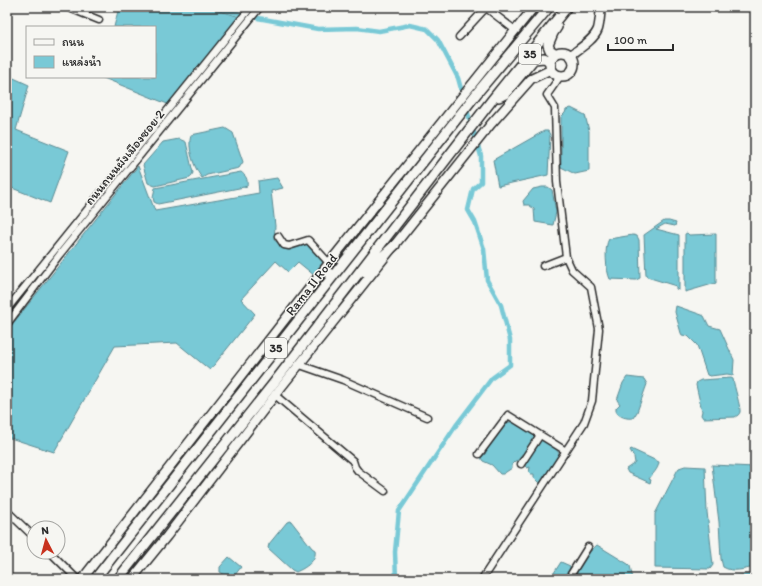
<svg xmlns="http://www.w3.org/2000/svg" width="762" height="586" font-family="Itim,'Playpen Sans Thai',sans-serif">
  <style>
    .water { fill: #79c9d6; stroke: #5a8a92 }
    .lines { fill: none; stroke-linecap: round; stroke-linejoin: round }
    .canal { stroke: #79c9d6; stroke-width: 4.5 }
    .minor-casing { stroke: #2b2b2b; stroke-width: 9 }
    .major-casing { stroke: #2b2b2b; stroke-width: 11 }
    .highway-casing { stroke: #2b2b2b; stroke-width: 12 }
    .minor { stroke: #f6f6f2; stroke-width: 6 }
    .major { stroke: #f6f6f2; stroke-width: 8 }
    .highway { stroke: #f6f6f2; stroke-width: 9 }
    .labels { text-anchor: middle; stroke-width: 3; stroke-linejoin: round; paint-order: stroke }
    .shield { fill: #f6f6f2; stroke: #686867; stroke-width: 1 }
    .shield-label { font-size: 12px; font-weight: bold; fill: #2b2b2b }
    .street-label { font-size: 13px; fill: #2b2b2b; stroke: #f6f6f2 }
  </style>
  <rect width="100%" height="100%" fill="#f6f6f2"/>
  <filter id="ink" filterUnits="userSpaceOnUse"><feTurbulence type="fractalNoise" baseFrequency=".025" numOctaves="2"/><feDisplacementMap in="SourceGraphic" scale="8" xChannelSelector="R" yChannelSelector="G"/><feConvolveMatrix kernelMatrix="1 2 1 2 8 2 1 2 1" color-interpolation-filters="sRGB"/></filter>
  <g filter="url(#ink)">
    <path class="water" d="M119 7H208L240 17 170 105 101 77H155V27H114Z
      M7 75 29 85 16 130 69 151 50 203 7 186Z
      M571 108 585 115 589 131V171L575 174 561 167V117L565 113 566 110Z
      M225 128 233 133 243 162 239 168 207 175 202 178C194 168 187 148 191 135Z
      M544 131H548L550 135 548 175 498 186 493 160Z
      M179 139 186 142 193 173 190 178 155 186 148 183 143 165 163 142Z
      M138 166 155 211 259 193 258 181 277 178 283 188 271 191 275 226 274 240 288 249 308 244 325 263 315 276 298 262 288 272 276 261 241 299 255 314 210 370 177 343 115 346 54 452 7 437V331Z
      M241 172C246 176 248 179 247 186L244 187 158 204 154 202 153 197 155 188Z
      M542 187H548L552 190 556 212 553 225 535 222 534 209 529 205H524L523 201 533 189Z
      M664 221H669L676 223 675 226 665 224 656 229 679 235V290L676 289V286L647 277 646 275 644 235Z
      M687 233 689 235 716 234V283L685 292V234Z
      M633 235 637 236 639 240 640 278 636 280 610 279C606 271 604 246 609 239Z
      M676 306 702 315 704 316 709 326 720 329 734 360 733 375 727 374 710 376 707 375 697 345 688 336 682 335 681 333 675 312Z
      M627 377 644 379 647 384 637 412 633 418C627 419 619 417 616 411V408L620 404 617 400 623 383Z
      M731 378 733 379C734 386 741 408 740 412 739 415 738 415 735 417L703 418 701 415 702 411 696 385 697 382 701 380Z
      M510 422H514L535 433V436L527 452 521 455V456H523L522 459 515 461 512 464V468L503 474H500L492 465 483 461 481 458 486 453 485 450 504 426 506 425 505 423Z
      M539 440C546 441 558 447 559 455L542 481 539 483 534 478V474H531L529 472 530 467 527 468 524 461Z
      M631 449 659 462C658 470 653 473 649 479L651 480 650 483 628 473 626 469 635 463 634 457 630 450Z
      M712 465 755 467V567C744 569 733 573 723 567L721 559 719 522Z
      M685 466 705 467 707 512 713 565 710 569 655 568V514L677 471 679 468Z
      M291 521 312 548 315 550C317 561 305 568 296 572L292 570 268 548 269 544 287 522Z
      M597 545 628 564 630 566 633 579H577L576 576C579 564 588 553 597 545Z
      M229 557 241 567 232 579 220 572V567Z
      M561 562 570 566V569L564 579H550Z
      M755 574V579H728L729 577 731 576Z"/>
    <g class="lines">
      <path class="canal" d="M215 7 247 16 318 29 357 28 379 31 410 25 427 29 438 40 458 78 463 96
        M396 579 395 552 399 511 457 424 492 378 510 365V340L501 305 487 280 484 249 475 222 468 210 473 189 481 182V156L466 107"/>
      <g class="minor-casing">
        <path id="minor" d="M67 7 99 20
          M485 7 515 30
          M459 37 483 11 489 7
          M278 236 284 245 289 246 308 240 329 263
          M543 266 566 257
          M7 309 251 7
          M7 324 60 254 260 7
          M300 365 343 380 427 417
          M275 395 353 461 355 467 358 471 385 491
          M479 454 508 415 566 451
          M521 464 540 435
          M7 511 34 537
          M50 552 76 578
          M482 579 584 423 592 401 599 329 591 287 572 270 566 257 557 182 555 108 547 95 561 75
          M568 579 588 547"/>
      </g>
      <g class="major-casing">
        <path id="major" d="M571 55C580 48 594 40 598 29 600 22 600 14 601 7
          M83 578 329 263 534 7
          M132 579 167 536 275 395 491 124 531 79 552 69"/>
      </g>
      <g class="highway-casing">
        <path id="highway" d="M550 64a12 12 0 1 1 24 0a12 12 0 1 1-24 0Z
          M556 54 550 50 548 45 553 33 557 27
          M499 97 505 94 534 59 544 58 548 60 551 65
          M325 270 333 276
          M365 272 395 245
          M95 579 477 93 549 7
          M118 579 273 384 492 100 567 7"/>
      </g>
      <use href="#minor" class="minor"/>
      <use href="#major" class="major"/>
      <use href="#highway" class="highway"/>
    </g>
  </g>
  <g class="labels">
    <g class="shield">
      <rect x="519" y="44" width="22" height="20" rx="3"/>
      <rect x="265" y="338" width="22" height="20" rx="3"/>
    </g>
    <g class="shield-label">
      <text x="530" y="58">35</text>
      <text x="276" y="352">35</text>
    </g>
    <g class="street-label">
      <text transform="translate(124 157) rotate(-51)" y="5">ถนนถนนผังเมืองซอย 2</text>
      <text transform="translate(311 284) rotate(-52)" y="5">Rama II Road</text>
    </g>
  </g>
  <rect width="762" height="586" fill="none" stroke="#f6f6f2" stroke-width="24"/>
  <rect x="12" y="12" width="738" height="562" fill="none" stroke="#2b2b2b" stroke-width="1.5" filter="url(#ink)"/>
  <rect x="26" y="26" width="130" height="52" fill="#f6f6f2" stroke="#a5a5a2"/>
  <rect x="34" y="39" width="20" height="6" fill="#f6f6f2" stroke="#a5a5a2"/>
  <text x="62" y="46" font-size="12" fill="#2b2b2b">ถนน</text>
  <rect x="34" y="56" width="20" height="12" fill="#79c9d6" stroke="#a5a5a2"/>
  <text x="62" y="66" font-size="12" fill="#2b2b2b">แหล่งน้ำ</text>
  <g transform="translate(46 540) rotate(354)"><circle r="19" fill="#f6f6f2" stroke="#a5a5a2"/>
  <path d="M0-3L7 15L0 10L-7 15Z" fill="#c8321e"/>
  <text y="-6" font-size="11" font-weight="bold" text-anchor="middle" fill="#2b2b2b">N</text>
  </g>
  <path d="M608 44v6h65v-6" fill="none" stroke="#2b2b2b" stroke-width="2"/>
  <text x="614" y="44" font-size="12" fill="#2b2b2b" stroke="#f6f6f2" stroke-width="3" paint-order="stroke">100 m</text>
</svg>
